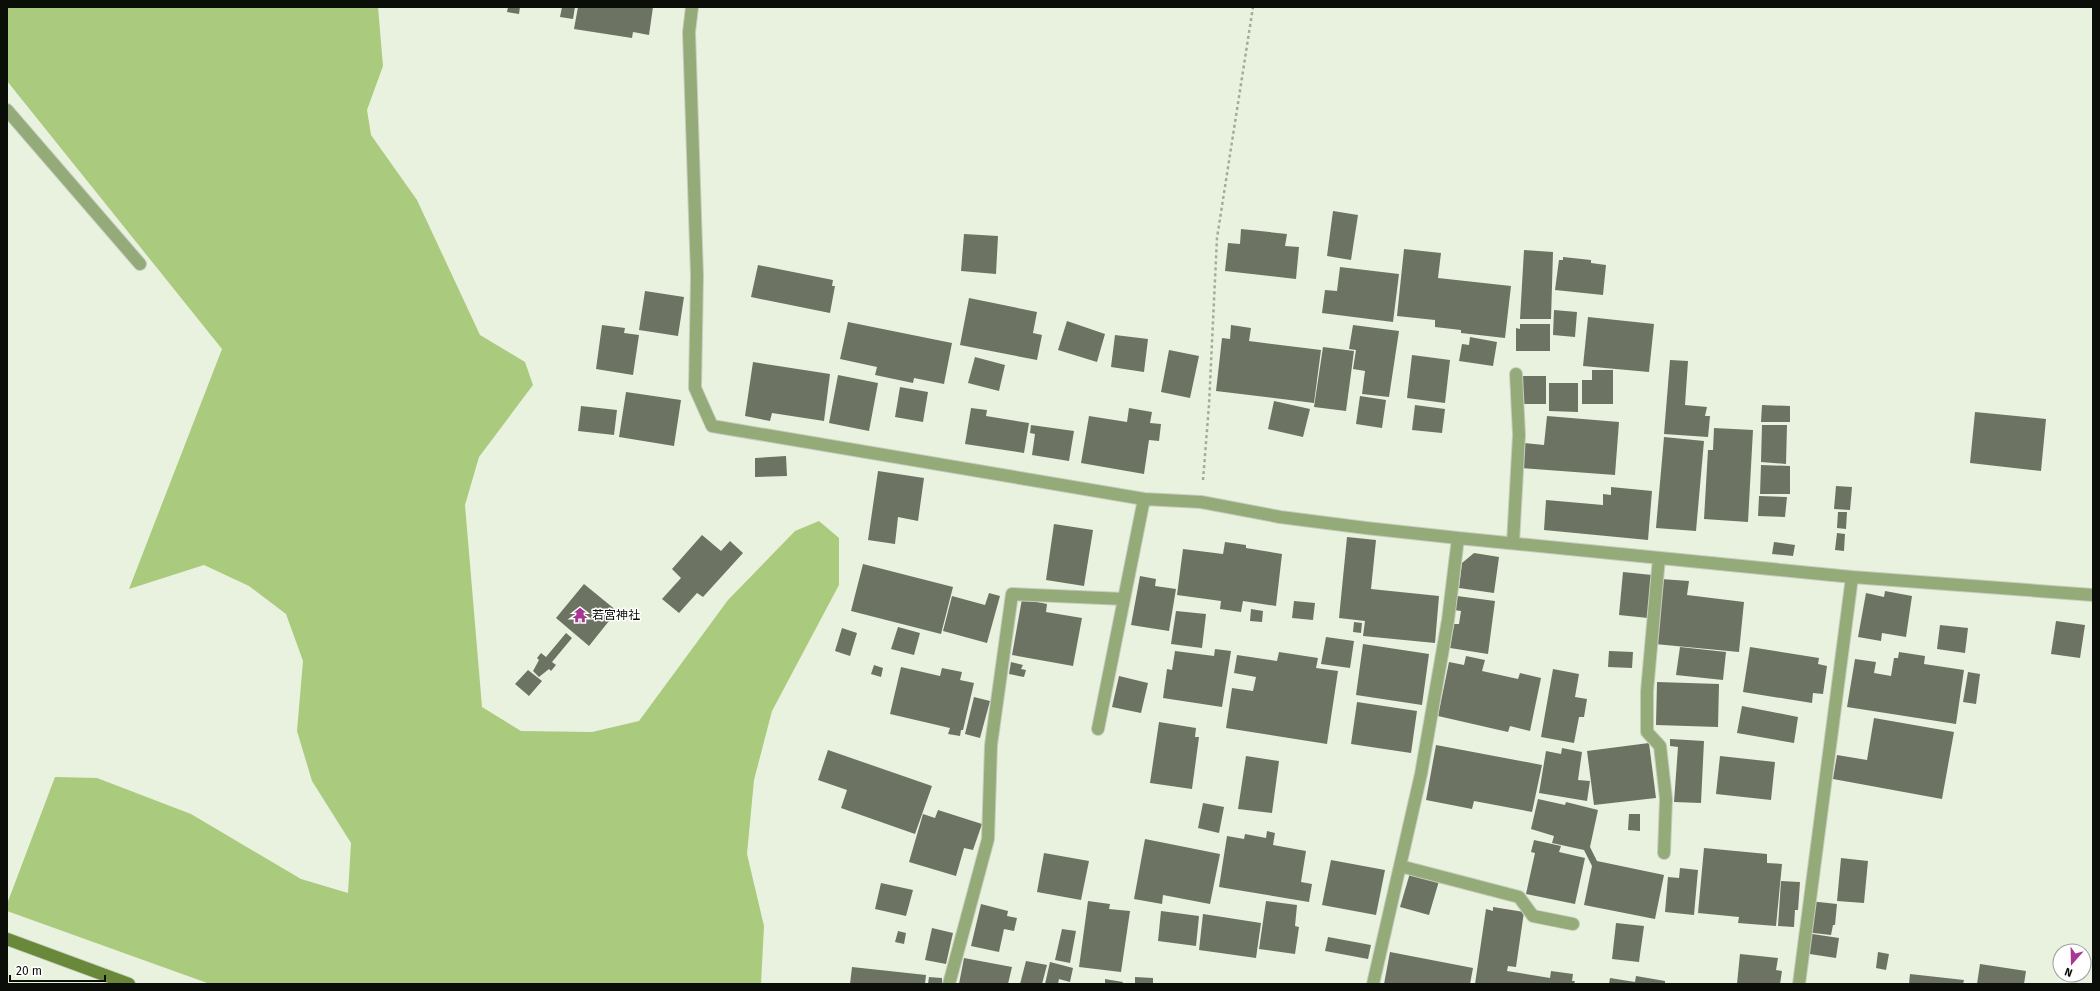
<svg xmlns="http://www.w3.org/2000/svg" width="2100" height="991" font-family="'Fira Sans','Noto Sans JP',sans-serif">
  <style>
    .forest { fill: #aaca7e }
    .building { fill: #6c7363 }
    .lines { fill: none; stroke-linecap: round; stroke-linejoin: round }
    .street-casing { stroke: #c5cebd; stroke-width: 14 }
    .secondary-casing { stroke: #c5cebd; stroke-width: 14 }
    .path { stroke: #a4ab9c; stroke-width: 2.5; stroke-dasharray: 3 3; stroke-linecap: butt }
    .street { stroke: #94aa78; stroke-width: 12 }
    .secondary { stroke: #698839; stroke-width: 12 }
    .labels { text-anchor: middle; stroke-width: 3; stroke-linejoin: round; paint-order: stroke }
    .poi-label { font-size: 12px; fill: #0b0e08; stroke: #fff; text-anchor: start }
  </style>
  <rect width="100%" height="100%" fill="#e9f2df"/>
  <path class="forest" d="M7 7H378L383 66 367 110 371 135 417 200 480 335 525 362 533 385 479 457 465 505 482 707 521 731 592 732 639 721 728 600 795 531 819 521 839 538V585L772 711 754 780 747 854 764 926 761 984H210L7 911V904L55 777 97 778 191 814 301 879 348 893 351 843 312 781 297 731 303 661 286 614 249 586 204 565 129 589 222 349 7 81Z"/>
  <path class="building" d="M508 7H520L519 14 507 12Z
    M562 7H575L573 19 560 17Z
    M578 7H653L649 35 633 32 632 38 574 29Z
    M1333 211 1358 215 1351 260 1327 256Z
    M1241 229 1287 234 1285 246 1299 247 1296 279 1225 271 1228 243 1240 244Z
    M964 234 998 236 996 274 961 271Z
    M1404 249 1441 253 1438 278 1511 286 1505 338 1461 333V330L1435 327V320L1397 316Z
    M1524 250 1553 252 1551 319H1520Z
    M1563 257 1591 260V263L1606 265 1603 295 1555 290 1559 260H1563Z
    M758 265 833 280 832 286H835L830 313 751 297Z
    M1340 267 1399 274 1393 322 1322 313 1325 290 1337 291Z
    M645 291 684 297 678 336 639 330Z
    M969 298 1037 312 1033 333 1042 335 1037 360 960 345Z
    M1554 310 1577 312 1575 337 1553 335Z
    M1588 317 1654 324 1649 372 1583 366Z
    M1067 321 1105 334 1097 362 1058 350Z
    M848 322 952 343 944 384 914 378 913 383 875 375 877 367 840 359Z
    M1520 324H1550V351H1516V328L1520 329Z
    M602 325 625 328 624 333 639 335 633 375 596 369Z
    M1231 325 1251 328 1249 341 1321 350 1314 403 1216 391 1222 338 1230 339Z
    M1353 325 1399 331 1389 397 1362 394 1365 371 1353 369 1356 350 1349 349Z
    M1115 335 1148 339 1144 372 1111 367Z
    M1470 337 1497 342 1493 366 1459 361 1462 344 1469 345Z
    M1323 347 1354 351 1346 411 1314 407Z
    M1169 350 1199 356 1190 398 1161 392Z
    M1412 355 1450 360 1445 403 1407 398Z
    M975 357 1005 365 999 391 968 383Z
    M1670 360 1688 361 1685 405 1707 407 1705 416H1710L1708 437 1664 434Z
    M753 362 830 374 824 421 772 413 770 421 745 416Z
    M1592 370H1613V404H1582V380H1592Z
    M838 375 878 383 869 431 829 423Z
    M1523 376H1546V404H1523Z
    M1549 383H1578V412L1549 411Z
    M900 387 928 392 923 422 895 417Z
    M626 392 681 400 674 446 619 437Z
    M1360 396 1386 400 1382 428 1356 424Z
    M1274 401 1310 409 1303 437 1268 429Z
    M1415 405 1445 409 1442 433 1412 430Z
    M1762 405 1790 406V422H1761Z
    M581 406 617 410 614 435 578 431Z
    M971 408 987 410 986 416 1029 423 1024 453 965 444Z
    M1129 408 1152 412 1150 423 1161 424 1159 441 1149 440 1144 474 1081 463 1089 416 1127 422Z
    M1975 412 2046 419 2041 471 1970 463Z
    M1547 416 1619 422 1615 475 1522 468 1524 443 1544 445Z
    M1031 425 1074 431 1069 461 1032 455 1035 434 1030 433Z
    M1762 425H1787L1786 464 1761 462Z
    M1714 428 1753 430 1748 522 1704 519 1708 450H1713Z
    M1664 437 1704 441 1696 531 1656 528Z
    M786 456 787 476 755 477V458Z
    M1761 465 1790 466V494H1760Z
    M878 471 924 478 918 521 898 517 895 544 868 540Z
    M1836 486 1852 487 1850 510 1834 509Z
    M1611 487 1652 491 1648 540 1544 530 1546 500 1603 505V494L1611 495Z
    M1759 496 1787 497 1785 517 1758 516Z
    M1838 512H1847L1846 529 1837 528Z
    M1054 524 1093 530 1084 586 1046 580Z
    M1837 533 1845 534 1844 551 1835 550Z
    M702 535 721 551 730 541 743 553 703 597 697 593 679 613 662 599 681 578 672 569Z
    M1347 537 1376 540 1371 589 1439 596 1435 643 1363 636 1365 621 1339 618Z
    M1225 542 1246 545V548L1282 554 1276 606 1243 601 1241 612 1220 609 1221 601 1177 595 1183 549 1223 554Z
    M1774 542 1795 545 1793 556 1772 554Z
    M1474 553 1499 557 1494 593 1459 588 1462 563Z
    M863 564 953 587 941 634 851 611Z
    M1623 572 1652 575 1648 618 1619 615Z
    M1140 576 1156 579 1155 586 1176 589 1169 631 1131 625Z
    M1661 579 1689 581 1687 595 1744 602 1739 652 1655 644Z
    M584 584 617 611 589 646 556 618Z
    M1885 591 1912 596 1906 637 1882 633 1881 641 1858 637 1866 593 1884 597Z
    M989 593 1000 596 987 643 943 631 952 596 985 605Z
    M1457 596 1495 601 1488 654 1450 648 1454 624H1459L1461 611 1454 610Z
    M1022 599 1047 604 1046 612 1082 618 1073 666 1012 655Z
    M1294 601 1315 603 1313 620 1292 618Z
    M1251 609 1263 611 1262 622 1250 621Z
    M1176 611 1206 614 1202 648 1171 644Z
    M2056 621 2085 625 2080 658 2051 654Z
    M1354 622 1362 623 1361 633 1353 632Z
    M1940 625 1968 628 1965 653 1937 649Z
    M898 627 920 633 914 655 891 649Z
    M842 628 857 633 850 656 835 651Z
    M566 633 572 638 552 662 556 665 551 671 549 669 539 677 533 671 539 660 537 658 541 653 546 657Z
    M1326 637 1354 641 1350 668 1321 664Z
    M1363 644 1429 654 1422 705 1356 695Z
    M1680 647 1726 652 1723 680 1676 675Z
    M1750 647 1819 658 1818 664 1827 666 1823 694 1813 693 1812 703 1743 692Z
    M1215 649 1231 651 1222 707 1163 698 1167 669 1172 670 1175 651 1214 656Z
    M1609 651 1633 652 1632 668 1608 667Z
    M1279 652 1318 658 1316 668 1338 671 1327 744 1226 728 1232 688 1253 691 1256 677 1234 673 1237 655 1277 661Z
    M1899 652 1925 656 1924 664 1964 670 1956 724 1847 707 1855 659 1876 662 1874 673 1891 676 1894 658H1898Z
    M1466 656 1485 660 1482 671 1518 679 1520 673 1541 678 1530 731 1510 726 1508 732 1438 716 1449 662 1464 665Z
    M1011 662 1023 665 1021 669 1026 670 1024 677 1009 674Z
    M874 665 883 668 881 677 871 674Z
    M901 667 940 676 942 668 962 672 960 680 974 683 963 730H961L960 736 948 734 950 728 890 714Z
    M1553 669 1579 674 1575 697 1587 699 1584 717H1579L1574 743 1541 737Z
    M528 670 542 681 529 696 515 684Z
    M1968 672 1980 674 1976 704 1963 702Z
    M1119 676 1148 683 1141 713 1112 707Z
    M1657 682 1719 684 1718 727 1656 725Z
    M974 697 990 701 980 738 965 734Z
    M1357 702 1417 711 1411 753 1351 744Z
    M1742 706 1798 717 1794 743 1737 733Z
    M1874 718 1954 732 1942 799 1833 779 1837 755 1867 760Z
    M1159 722 1196 728 1195 737H1199L1192 789 1150 783Z
    M1670 739 1704 741 1701 803 1674 802 1678 747 1670 746Z
    M1649 743 1656 798 1594 805 1587 751Z
    M1436 745 1542 765 1532 812 1474 801 1472 809 1426 800Z
    M1562 748 1582 752 1578 780 1590 781 1587 801 1539 793 1546 751 1561 754Z
    M828 750 932 786 915 834 841 808 847 790 818 780Z
    M1246 756 1279 761 1272 813 1238 809Z
    M1720 756 1775 762 1771 800 1716 794Z
    M1538 799 1565 805 1566 802 1598 810 1590 847 1597 861 1664 875 1655 919 1584 905 1592 866 1584 850 1552 843 1554 836 1531 829Z
    M1203 803 1224 807 1219 833 1198 828Z
    M938 810 982 824 973 850 964 848 956 876 909 862 923 814 935 818Z
    M1629 814H1640V831L1628 830Z
    M1267 831 1275 833 1273 845 1306 851 1301 882 1312 884 1309 902 1219 887 1227 836 1244 839 1245 834 1266 838Z
    M1145 839 1220 854 1210 904 1163 895 1162 904 1134 899Z
    M1534 840 1561 846 1559 852 1585 858 1575 904 1526 894 1535 853 1531 852Z
    M1704 848 1767 854V863L1782 864 1776 926 1738 923 1739 917 1698 913Z
    M1044 853 1089 861 1081 900 1037 892Z
    M1841 858 1868 861 1864 903 1837 901Z
    M1331 860 1385 870 1376 915 1322 905Z
    M1680 868 1698 870 1694 915 1665 912 1668 877 1679 878Z
    M1410 873 1439 881 1429 915 1400 907Z
    M1781 881 1800 882 1798 910H1795L1794 927 1778 926Z
    M881 883 913 890 906 916 875 909Z
    M1088 901 1110 904 1109 909 1130 911 1121 972 1079 967Z
    M1266 901 1297 905 1295 926 1299 927 1295 954 1259 949Z
    M1809 901 1837 904 1835 925H1833L1831 935 1805 932Z
    M981 904 1008 911 1007 916 1017 918 1014 931 1004 929 999 952 971 946Z
    M1493 907 1524 912 1516 967 1508 966 1507 971 1550 978 1551 971 1573 974 1572 981H1575L1574 984H1475L1486 909 1493 911Z
    M1161 911 1199 916 1196 946 1158 941Z
    M1203 914 1261 923 1256 958 1199 950Z
    M1616 923 1644 926 1639 962 1612 959Z
    M932 928 953 933 946 964 925 960Z
    M1062 929 1076 931 1070 963 1055 960Z
    M898 931 906 933 904 944 895 942Z
    M1806 933 1839 938 1836 958 1803 953Z
    M1328 937 1371 945 1368 959 1325 951Z
    M1390 952 1473 968 1470 984H1384Z
    M1878 952 1889 954 1886 970 1876 968Z
    M1740 954 1778 958 1776 970 1782 971 1780 984H1737Z
    M964 958 1012 967 1008 984H959Z
    M1026 961 1047 965 1042 984H1020Z
    M1050 962 1073 968 1070 982 1059 979 1058 984H1045Z
    M1980 964 2026 971 2024 984H1977Z
    M852 967 926 975 925 984H850Z
    M1910 974 1964 980 1963 984H1909Z
    M1636 976 1665 981V984H1609L1610 978 1635 982Z
    M929 977 942 978V984H928Z
    M1135 977 1153 978V984H1135Z
    M1105 979 1123 982 1122 984H1105Z"/>
  <g class="lines">
    <g class="street-casing">
      <path id="street" d="M692 7 689 32 697 276 695 388 712 426 1144 499 1201 502 1280 517 1366 528 1458 538 1852 577 2093 595
        M7 110 140 264
        M1513 543 1519 435 1516 374
        M1659 558 1647 691V732L1660 746 1666 799 1664 853
        M1098 729 1144 499
        M1400 866 1519 897 1533 916 1573 924
        M949 984 988 839 991 745 1012 594 1124 599
        M1373 984 1421 774 1448 620 1458 538
        M1799 984 1852 577"/>
    </g>
    <g class="secondary-casing">
      <path id="secondary" d="M7 939 129 984"/>
    </g>
    <path class="path" d="M1203 480 1209 405 1217 238 1253 7"/>
    <use href="#street" class="street"/>
    <use href="#secondary" class="secondary"/>
  </g>
  <defs>
    <g id="temple-bare" transform="scale(1.2)"><path d="M0-6L5-2H3V0L6.5 2.5H4V6H1.5V3h-3V6H-4V2.5H-6.5L-3 0V-2H-5Z" fill="#a93691" stroke="#fff" stroke-width="2.5" paint-order="stroke"/></g>
  </defs>
  <g fill-rule="evenodd">
    <use href="#temple-bare" x="580" y="615"/>
  </g>
  <g class="labels">
    <g class="poi-label">
      <text x="592" y="619">若宮神社</text>
    </g>
  </g>
  <rect width="2100" height="991" fill="none" stroke="#0b0e08" stroke-width="16"/>
  <g transform="translate(2072 963) rotate(200)"><circle r="19" fill="#ffffff" stroke="#9d9f9c"/>
  <path d="M0-3L7 15L0 10L-7 15Z" fill="#a93691"/>
  <text y="-6" font-size="11" font-weight="bold" text-anchor="middle" fill="#0b0e08">N</text>
  </g>
  <path d="M10 975v6h95v-6" fill="none" stroke="#0b0e08" stroke-width="2"/>
  <text x="16" y="975" font-size="12" fill="#0b0e08" stroke="#ffffff" stroke-width="3" paint-order="stroke">20 m</text>
</svg>
